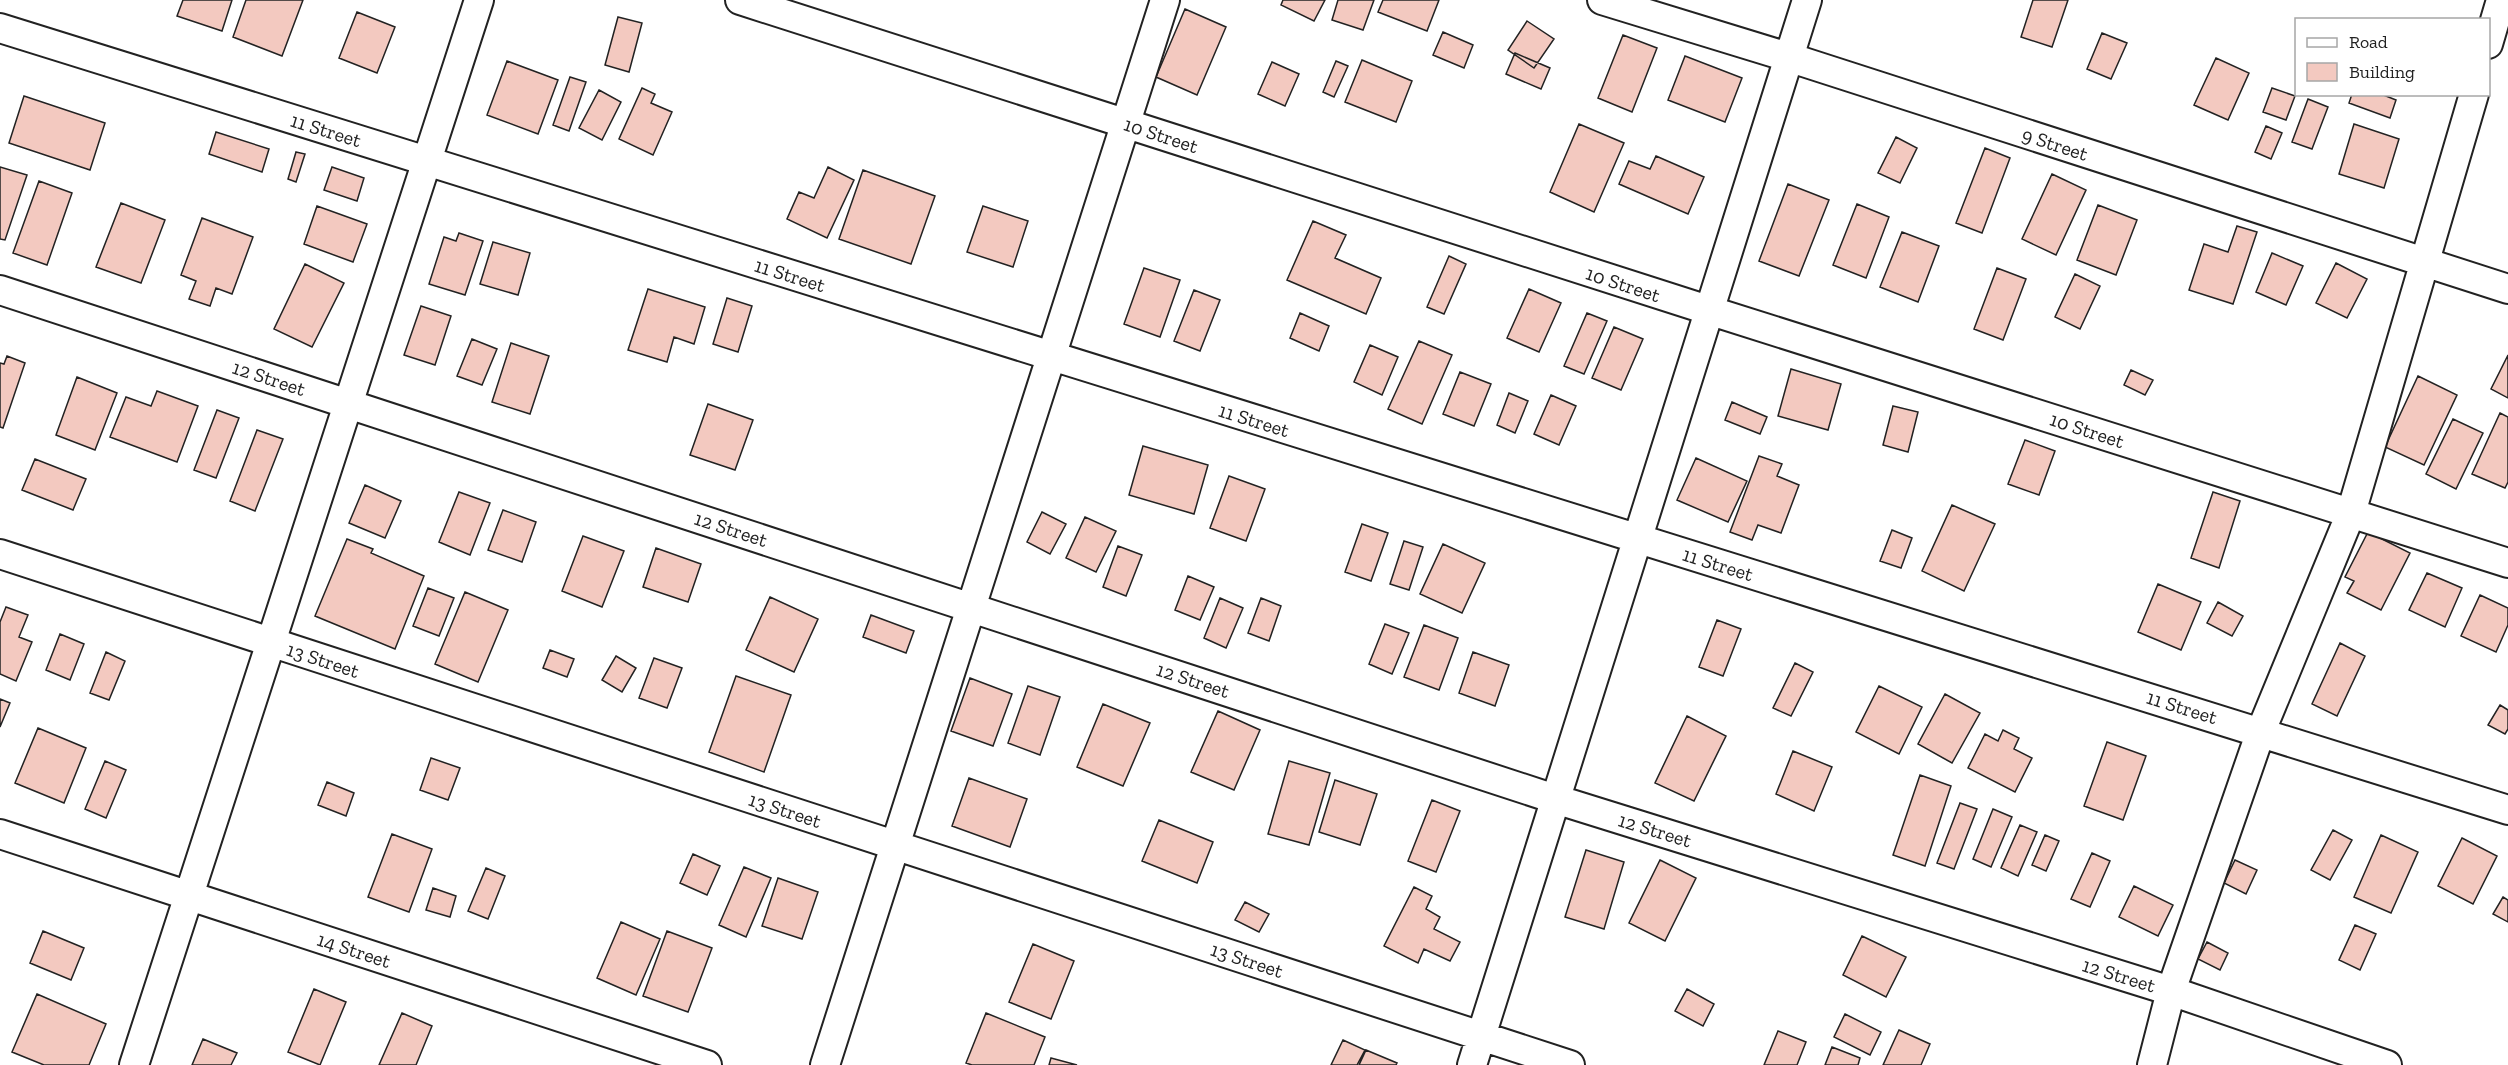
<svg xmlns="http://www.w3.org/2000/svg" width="2508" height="1065" font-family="'Zilla Slab',serif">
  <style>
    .building { fill: #f3c9c0; stroke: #222; stroke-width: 1.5 }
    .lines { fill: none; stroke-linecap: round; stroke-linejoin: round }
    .minor-casing { stroke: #222; stroke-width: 32 }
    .minor { stroke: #fff; stroke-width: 28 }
    .labels { text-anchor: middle; stroke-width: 4.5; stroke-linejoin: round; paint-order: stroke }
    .street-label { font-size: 20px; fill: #222; stroke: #fff }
  </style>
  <rect width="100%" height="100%" fill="#fff"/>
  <path class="building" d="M183 0H232L222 31 177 16Z
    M246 0H303L282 56 233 37Z
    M1283 0H1325L1314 21 1281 5Z
    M1338 0H1374L1363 30 1332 20Z
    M1383 0H1439L1427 31 1378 12Z
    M2033 0H2068L2052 47 2021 37Z
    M1185 9 1226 27 1197 95 1156 77Z
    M357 12 395 27 377 73 339 58Z
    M618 17 642 23 629 72 605 65Z
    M1527 21 1554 39 1534 68 1508 50Z
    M1443 32 1473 45 1464 68 1433 55Z
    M2102 33 2127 43 2111 79 2087 69Z
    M1623 35 1657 48 1632 112 1598 98Z
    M1515 53 1550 68 1541 89 1506 74Z
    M1685 56 1742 78 1725 122 1668 100Z
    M2216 58 2249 73 2228 120 2194 105Z
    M1362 60 1412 81 1396 122 1345 102Z
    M507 61 558 80 538 134 487 115Z
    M1336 61 1348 66 1334 97 1323 92Z
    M1272 62 1299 74 1285 106 1258 94Z
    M570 77 586 82 569 131 553 125Z
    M642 88 655 94 651 103 672 112 653 155 619 139Z
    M2272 88 2295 96 2286 120 2263 112Z
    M599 90 621 102 602 140 579 128Z
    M2352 94H2381L2396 100 2390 118 2349 103Z
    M24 96 105 123 90 170 9 143Z
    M2308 99 2328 107 2312 149 2292 142Z
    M1579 124 1624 143 1594 212 1550 192Z
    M2354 124 2399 139 2384 188 2339 174Z
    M2266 126 2282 133 2271 159 2255 152Z
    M216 132 269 149 262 172 209 154Z
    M1896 137 1917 148 1900 183 1878 173Z
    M1985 148 2010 158 1982 233 1956 223Z
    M296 152 305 154 296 182 288 179Z
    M1656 156 1704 177 1688 214 1619 184 1629 161 1650 169Z
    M0 167 27 175 5 240 0 239Z
    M332 167 364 178 357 201 324 190Z
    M828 167 854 180 827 238 787 219 799 192 814 198Z
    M863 170 935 196 911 264 839 239Z
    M2052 174 2086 190 2056 255 2022 239Z
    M39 181 72 193 47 265 13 253Z
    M1788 184 1829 200 1799 276 1759 261Z
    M121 203 165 220 141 283 96 267Z
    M1857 204 1889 217 1866 278 1833 265Z
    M2098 205 2137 220 2116 275 2077 260Z
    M317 206 367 224 353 262 304 244Z
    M983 206 1028 221 1013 267 967 252Z
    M202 218 253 237 232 294 216 288 210 306 189 299 196 281 181 275Z
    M1313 221 1346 235 1335 258 1381 278 1366 314 1287 280Z
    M2237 226 2257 232 2233 304 2189 290 2204 244 2228 252Z
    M1902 232 1939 246 1918 302 1880 287Z
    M459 233 483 241 465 295 429 284 444 237 456 241Z
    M493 242 530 253 518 295 480 284Z
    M2272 253 2303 266 2286 305 2256 292Z
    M1449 256 1466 264 1444 314 1427 307Z
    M2336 263 2367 279 2347 318 2316 303Z
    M305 264 344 283 312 347 274 329Z
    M1144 268 1180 280 1160 337 1124 324Z
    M1997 268 2026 279 2003 340 1974 329Z
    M2075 274 2100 286 2080 329 2055 317Z
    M648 289 705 307 694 344 674 337 667 362 628 350Z
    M1529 289 1561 303 1539 352 1507 338Z
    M1194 290 1220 300 1200 351 1174 341Z
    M727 298 752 306 738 352 713 344Z
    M421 306 451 316 435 365 404 355Z
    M1300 313 1329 326 1319 351 1290 338Z
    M1587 313 1607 321 1584 374 1564 366Z
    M1614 327 1643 339 1621 390 1592 378Z
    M472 339 497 349 482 385 457 376Z
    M1419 341 1452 355 1422 424 1388 409Z
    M511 343 549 356 530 414 492 402Z
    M1370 345 1398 357 1382 395 1354 382Z
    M2508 355V398L2491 389Z
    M7 356 25 363 3 428 0 427V363L4 364Z
    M1791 369 1841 384 1828 430 1778 416Z
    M2131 370 2153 380 2145 395 2124 385Z
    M1460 372 1491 384 1474 426 1443 414Z
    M2418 376 2457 395 2424 465 2385 447Z
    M77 377 117 393 95 450 56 435Z
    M157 391 198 406 177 462 110 437 126 397 151 406Z
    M1509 393 1528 401 1515 433 1497 425Z
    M1551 395 1576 406 1559 445 1534 434Z
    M1732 402 1767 417 1760 434 1725 420Z
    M708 404 753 420 735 470 690 455Z
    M1893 406 1918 412 1908 452 1883 445Z
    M217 410 239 418 216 478 194 470Z
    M2500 413 2508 417V482L2505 488 2472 474Z
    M2453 419 2483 433 2456 489 2426 474Z
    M257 430 283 439 255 511 230 501Z
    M2025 440 2055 451 2039 495 2008 484Z
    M1143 446 1208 465 1194 514 1129 495Z
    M1759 456 1782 464 1777 476 1799 485 1781 533 1758 525 1752 540 1730 532Z
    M1696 458 1747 481 1728 522 1677 500Z
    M35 459 86 479 73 510 22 490Z
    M1229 476 1265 489 1246 541 1210 528Z
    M365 485 401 501 385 538 349 523Z
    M459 492 490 503 470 555 439 542Z
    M2213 492 2240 501 2219 568 2191 558Z
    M1952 505 1995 524 1964 591 1922 571Z
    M503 510 536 522 522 562 488 550Z
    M1042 512 1066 524 1050 554 1027 542Z
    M1085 517 1116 531 1096 572 1066 558Z
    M1362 524 1388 533 1371 581 1345 572Z
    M1892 530 1912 538 1901 568 1880 561Z
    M2368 532 2410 553 2381 610 2347 593 2354 581 2345 577Z
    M583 536 624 551 602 607 562 591Z
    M347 539 373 549 371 553 424 576 395 649 315 616Z
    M1404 541 1423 547 1409 590 1390 584Z
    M1443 544 1485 563 1462 613 1420 594Z
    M1118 546 1142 555 1126 596 1103 587Z
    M656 548 701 564 688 602 643 587Z
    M2427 573 2462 588 2445 627 2409 610Z
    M1188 576 1214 587 1200 620 1175 610Z
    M2158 584 2201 602 2181 650 2138 632Z
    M428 588 454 598 439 636 413 626Z
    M465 592 508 610 478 682 435 664Z
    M2480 595 2508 608V625L2496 652 2461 636Z
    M770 597 818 619 794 672 746 650Z
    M1220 598 1243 608 1226 648 1204 638Z
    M1261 598 1281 606 1269 641 1248 633Z
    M2218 602 2243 616 2232 636 2207 623Z
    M6 607 28 615 19 637 32 642 16 681 0 674V622Z
    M871 615 914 631 906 653 863 637Z
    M1717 620 1741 629 1723 676 1699 667Z
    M1385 624 1409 633 1392 674 1369 664Z
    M1424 625 1458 638 1439 690 1404 677Z
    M60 634 84 644 70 680 46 670Z
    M2340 643 2365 656 2337 716 2312 704Z
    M550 650 574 659 567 677 543 668Z
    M106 652 125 661 109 700 90 693Z
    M1473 652 1509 665 1495 706 1459 693Z
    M616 656 636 668 622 692 602 680Z
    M654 658 682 668 667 708 639 698Z
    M1795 663 1813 672 1791 716 1773 708Z
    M736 676 791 695 764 772 709 752Z
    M970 678 1012 694 993 746 951 731Z
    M1028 686 1060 697 1040 755 1008 743Z
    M1879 686 1922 707 1899 754 1856 732Z
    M1945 694 1980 713 1952 763 1918 744Z
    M0 699 10 703 0 727Z
    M1103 704 1150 723 1123 786 1077 767Z
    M2500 705 2508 710V729L2505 734 2488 725Z
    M1218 711 1260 730 1234 790 1191 772Z
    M1687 716 1726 736 1694 801 1655 783Z
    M38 728 86 748 64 803 15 783Z
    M2003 730 2019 738 2014 749 2032 758 2015 792 1968 768 1985 734 1998 741Z
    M2107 742 2146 756 2123 820 2084 806Z
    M1793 751 1832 767 1814 811 1776 794Z
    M431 758 460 768 448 800 420 790Z
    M105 761 126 770 106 818 85 809Z
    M1289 761 1330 773 1309 845 1268 834Z
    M1920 775 1951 786 1925 866 1893 855Z
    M969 778 1027 799 1010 847 952 826Z
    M1335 780 1377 794 1360 845 1319 832Z
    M327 782 354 793 346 816 318 805Z
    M1432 800 1460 811 1436 872 1408 861Z
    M1960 803 1977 809 1954 869 1937 863Z
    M1993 809 2012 817 1991 867 1973 859Z
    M1159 820 1213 842 1197 883 1142 861Z
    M2020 825 2037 832 2018 876 2001 868Z
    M2333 830 2352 840 2330 880 2311 870Z
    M392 834 432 849 409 912 368 897Z
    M2045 835 2059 841 2046 871 2032 865Z
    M2381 835 2418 852 2391 913 2354 897Z
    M2462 838 2497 856 2473 904 2438 886Z
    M1586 850 1624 862 1604 929 1565 917Z
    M2092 853 2110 861 2090 907 2071 899Z
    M693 854 720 866 707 895 680 883Z
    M1660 860 1696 878 1665 941 1629 923Z
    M2235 860 2257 870 2246 894 2224 883Z
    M744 867 771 878 746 937 719 925Z
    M486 868 505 876 488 919 468 911Z
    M778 878 818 892 802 939 762 926Z
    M2134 886 2173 905 2158 936 2119 917Z
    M1414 887 1432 896 1426 909 1440 917 1434 929 1460 942 1450 961 1424 949 1418 963 1384 946Z
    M433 888 456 896 450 917 426 910Z
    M2503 897 2508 900V922L2493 914Z
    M1245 902 1269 914 1259 932 1235 920Z
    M621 922 660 939 636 995 597 978Z
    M2355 925 2376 934 2360 970 2339 960Z
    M43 931 84 948 71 980 30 963Z
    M667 931 712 948 688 1012 643 996Z
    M1862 936 1906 957 1886 997 1843 975Z
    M2207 942 2228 953 2220 970 2198 959Z
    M1033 944 1074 961 1051 1019 1009 1002Z
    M314 989 346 1002 320 1065 288 1052Z
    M1687 989 1714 1004 1703 1026 1675 1011Z
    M37 994 106 1024 89 1065H44L12 1052Z
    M402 1013 432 1026 416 1065H379Z
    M986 1013 1045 1037 1034 1065H972L966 1063Z
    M1845 1014 1881 1032 1870 1055 1834 1037Z
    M1899 1030 1930 1044 1921 1065H1883Z
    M1778 1031 1806 1042 1797 1065H1764Z
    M203 1039 237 1053 231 1065H192Z
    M1343 1040 1365 1050 1357 1065H1331Z
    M1832 1047 1860 1058 1858 1065H1825Z
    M1366 1050 1397 1063 1396 1065H1359Z
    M1051 1058 1077 1065H1049Z"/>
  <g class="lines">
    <g class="minor-casing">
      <path id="minor" d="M740 0 1708 310 2508 563
        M1602 0 1788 57 2508 289
        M0 28 2508 810
        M2488 44 2501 0
        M0 290 1555 799 2171 991 2387 1065
        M0 554 1570 1065
        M0 834 707 1065
        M134 1065 479 0
        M825 1065 1165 0
        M1472 1065 1807 0
        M2152 1065 2171 991 2261 731 2351 513 2474 94"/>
    </g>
    <use href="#minor" class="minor"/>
  </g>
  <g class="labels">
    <g class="street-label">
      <text transform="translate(326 130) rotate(17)" y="7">11 Street</text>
      <text transform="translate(1161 135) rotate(18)" y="7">10 Street</text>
      <text transform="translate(2055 144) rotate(18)" y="7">9 Street</text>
      <text transform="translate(790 275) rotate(17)" y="7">11 Street</text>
      <text transform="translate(1623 284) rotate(18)" y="7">10 Street</text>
      <text transform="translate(269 378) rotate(18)" y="7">12 Street</text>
      <text transform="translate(1254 420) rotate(17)" y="7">11 Street</text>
      <text transform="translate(2087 430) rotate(18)" y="7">10 Street</text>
      <text transform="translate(731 529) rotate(18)" y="7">12 Street</text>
      <text transform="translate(1718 564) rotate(17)" y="7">11 Street</text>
      <text transform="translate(323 660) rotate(18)" y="7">13 Street</text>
      <text transform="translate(1193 680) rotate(18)" y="7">12 Street</text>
      <text transform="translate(2182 707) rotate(17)" y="7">11 Street</text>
      <text transform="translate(785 810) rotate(18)" y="7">13 Street</text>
      <text transform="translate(1655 830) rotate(17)" y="7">12 Street</text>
      <text transform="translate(354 950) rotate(18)" y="7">14 Street</text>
      <text transform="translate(1247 960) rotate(18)" y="7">13 Street</text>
      <text transform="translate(2119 975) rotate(17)" y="7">12 Street</text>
    </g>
  </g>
  <rect x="2295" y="18" width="195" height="78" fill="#ffffff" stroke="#a7a7a7" stroke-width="1.5"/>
  <rect x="2307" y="38" width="30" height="9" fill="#ffffff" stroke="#a7a7a7" stroke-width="1.5"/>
  <text x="2349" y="48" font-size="18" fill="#222222">Road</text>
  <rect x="2307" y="63" width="30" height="18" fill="#f3c9c0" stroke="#a7a7a7" stroke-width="1.5"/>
  <text x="2349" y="78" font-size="18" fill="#222222">Building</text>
</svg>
